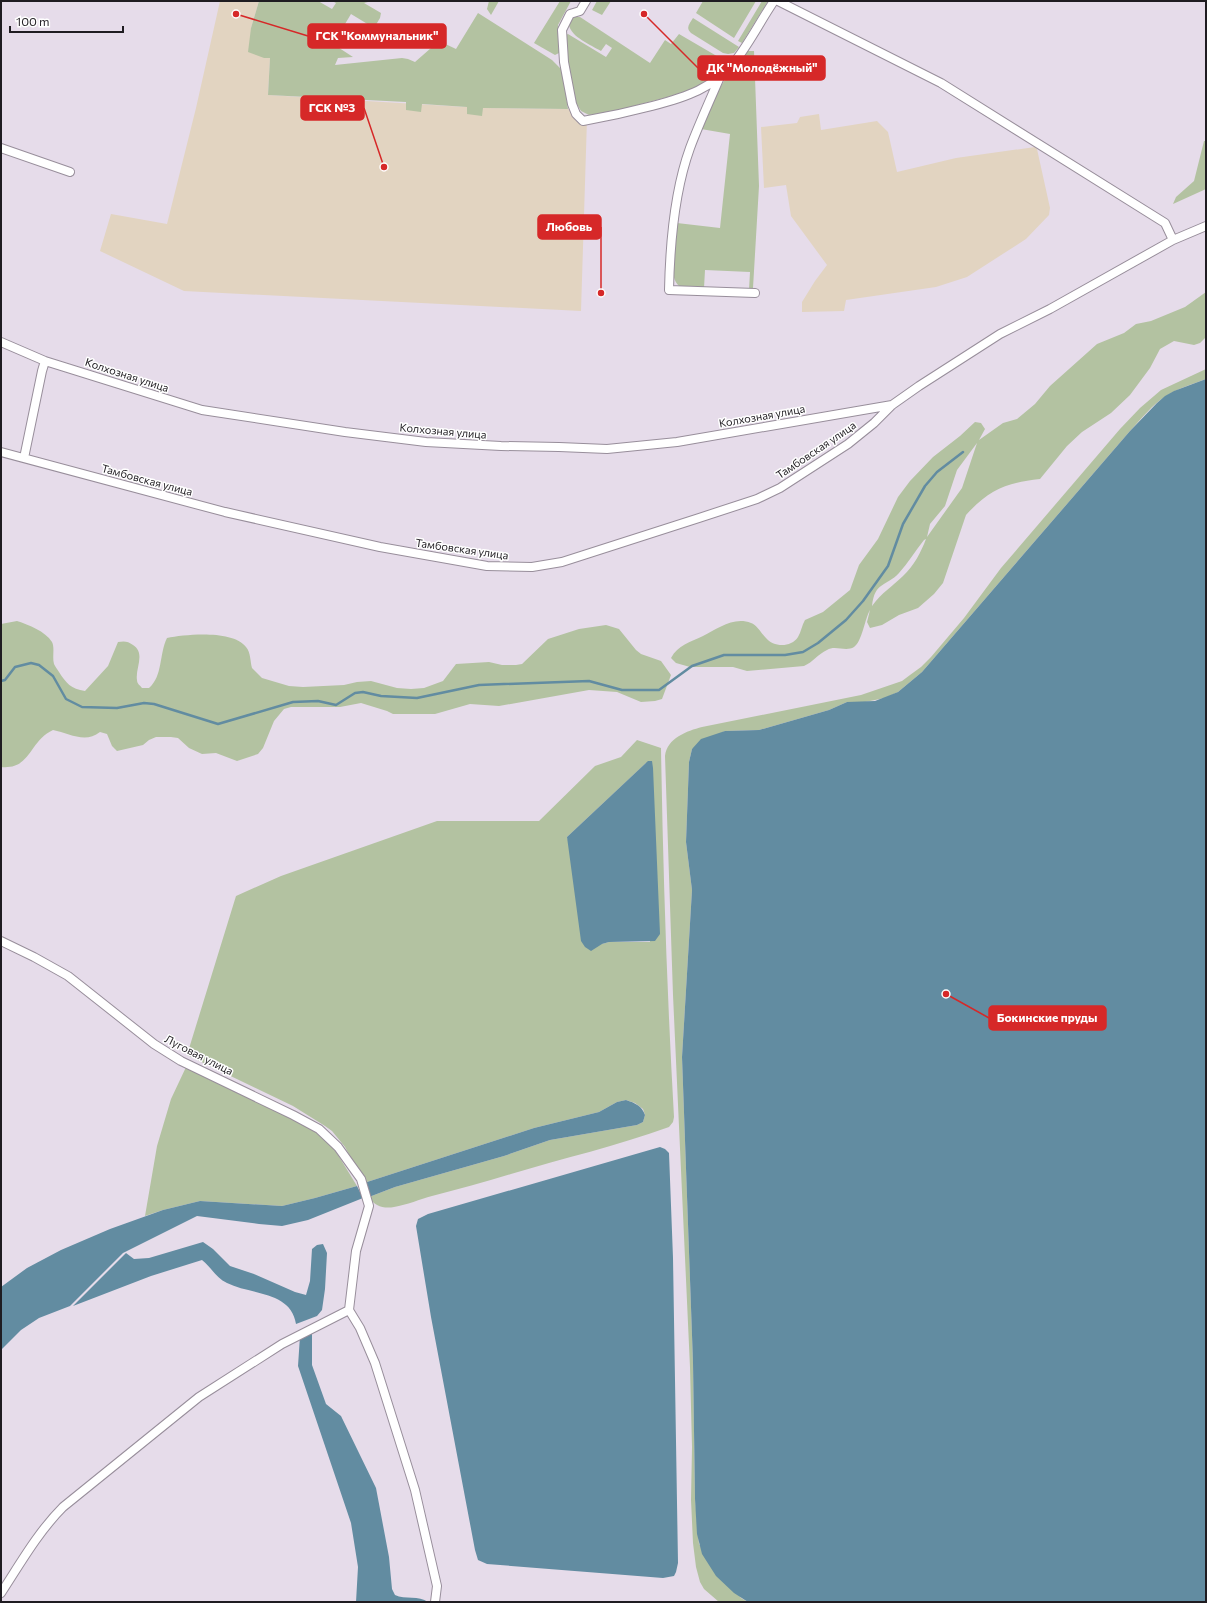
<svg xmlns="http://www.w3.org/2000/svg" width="1207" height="1603" font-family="Commissioner,sans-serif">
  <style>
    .industrial { fill: #e2d4c1 }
    .green { fill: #b3c2a1; fill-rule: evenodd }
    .water { fill: #628ca1 }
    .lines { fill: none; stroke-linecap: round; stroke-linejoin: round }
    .stream { stroke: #628ca1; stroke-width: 2.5 }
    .minor-casing { stroke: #988e9b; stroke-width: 10 }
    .minor { stroke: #fff; stroke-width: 8 }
    .labels { text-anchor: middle; stroke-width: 3; stroke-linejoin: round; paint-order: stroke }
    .street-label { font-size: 11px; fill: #1f1c21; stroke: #fff }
    .leader { fill: none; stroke: #d62828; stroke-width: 1.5 }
    .callout-dot { fill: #d62828; stroke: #fff; stroke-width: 1.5 }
    .callout { fill: #d62828; stroke: #d62828; stroke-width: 1.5 }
    .callout-label { font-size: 12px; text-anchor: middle; font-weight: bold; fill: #fff }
  </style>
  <rect width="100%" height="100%" fill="#e6dcea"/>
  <path class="industrial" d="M220 1H259L251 28 264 58H270L268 95 482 108 568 109 587 119 581 311 184 291 100 251 111 214 167 224 196 108Z
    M819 114 821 130 877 121 888 132 897 172 956 158 1035 147 1037 149 1050 208 1049 215 1026 239 967 277 936 287 846 300 844 311 802 312V302L815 281 827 265 791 216 786 185 764 188 761 127 797 123 800 117Z"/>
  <path class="green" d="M259 1H318L332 9 336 3 332 1H372L364 3 381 13 380 18 374 28 351 14 333 44 353 57 338 58 335 65 402 58 408 59 415 62 439 41 456 49 478 13 552 60 562 70 568 109 483 108 482 116 467 114V107L422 104 421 112 406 110V102L268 95 270 58H264L248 52 251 28Z
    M489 1H499L491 15 487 9Z
    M560 1H571L558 25 559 53 555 55 534 43Z
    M597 1H611L602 15 592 10Z
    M703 1H756L734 38 696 13Z
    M762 1H768L742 43 738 41Z
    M575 17H580L650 63 665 40 671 44 679 34 727 62 702 85 679 94 615 111 589 115 581 111 575 101 565 46 566 35 568 34 606 57 612 48 606 44 601 51C591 45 571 37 569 25L571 19Z
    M693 18 739 47 734 53 728 54 723 53 691 33C685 28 690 23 693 18Z
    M748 51H754L759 186 753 288 749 290 750 272 705 270 704 288 679 286C666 274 675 238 677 223L720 228 730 134 701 129 715 97 724 81Z
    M1204 141H1206V189L1173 204 1176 197 1194 181Z
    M1206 292V337L1200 343 1194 345 1174 341 1160 349 1150 368 1130 395 1111 413 1082 432 1067 446 1040 479C1006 483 990 489 966 515L943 583 934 594 918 608 899 615 882 625 870 628 867 622 870 610C865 618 862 642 854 647 846 652 835 645 827 650 818 654 813 662 804 666L747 671 733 667H690L676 663 671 658C678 645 690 642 703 636 717 629 734 616 751 623 757 625 761 633 766 638 773 647 791 648 798 637 801 632 802 625 805 620L823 612 850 590 859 565 878 539 898 497 910 481 933 457 960 436 975 422 981 423 985 429 979 440 1003 423 1017 419 1035 404 1050 386 1097 344 1124 333 1136 324 1151 321 1185 307ZM977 443 962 488 927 537 930 524 945 506 957 470ZM926 539C921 552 914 566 903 576 892 587 882 592 872 606 875 581 886 587 899 573 908 563 915 551 924 540Z
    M1206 369V379C1193 384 1178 388 1166 396 1152 405 1141 419 1130 431L922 672 898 692 885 698 865 702H847L829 710 759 730 725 731 692 749 689 762 686 842 692 890 682 1057 693 1363 695 1499 699 1544 741 1598 748 1602H719L704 1589 700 1582 696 1567 693 1543 691 1500 692 1447 690 1367 673 995 665 756C667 738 687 731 702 727L861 695 902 681 910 675 921 667 931 657 964 618 1001 568 1120 429 1140 408 1161 390Z
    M17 621C29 625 45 631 52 642 55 648 52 657 54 664 55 666 57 669 59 672 66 683 71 689 85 691L108 666 118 642C124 641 128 641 133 645 146 653 135 669 137 680 137 684 140 685 142 688H149C163 676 159 654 167 638 187 634 233 630 246 647 251 653 250 661 252 668L262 678 289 686 303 687 344 685 357 682 371 681 397 688 411 689 424 688 443 681 456 664 489 662 502 665H516L522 664 548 639 579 629 606 625 619 629 636 650 641 654 661 661 671 675 662 699 655 701 641 702 617 692 589 690 499 706 470 704 435 714H393L387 711 361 703 340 707H291L284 709 274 721 263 748 258 754 237 761 216 753 202 754 189 748 178 738 171 737H156L149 740 143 745 117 751 112 746 107 734 100 732C85 744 69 733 53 730 29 741 31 770 1 767V624Z
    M637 740 661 748C663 871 667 994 674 1117L673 1122 669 1127C617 1146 564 1158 511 1174 485 1182 459 1189 432 1196 420 1199 407 1205 394 1207 384 1209 374 1206 369 1197L395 1187 504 1156 550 1140 637 1125 643 1122 645 1115 643 1109 635 1103 626 1100 617 1102 599 1112 534 1128 364 1183 345 1147 332 1131 325 1126 293 1106 187 1055 236 896 281 876 437 821H539L595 766 621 757ZM646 763 650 942H609L602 944 567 837Z
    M187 1065 254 1098 316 1131 335 1150 357 1186 315 1198 282 1206 200 1201 163 1210 145 1216 157 1146 171 1099Z"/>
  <path class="water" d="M1206 379V1602H748L734 1593 716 1576 702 1554 697 1534 695 1499 693 1363 682 1057 692 890 686 842 689 762 692 749 701 739 725 731 759 730 829 710 847 702 875 701 898 692 922 672 1130 431 1157 403 1165 396 1174 391Z
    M648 761H652L653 768 660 934 655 941 609 942 602 944 591 951 585 947 581 941 567 837Z
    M626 1100C635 1103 642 1106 645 1115L643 1122 637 1125 550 1140 504 1156 395 1187 369 1197 364 1183 534 1128 599 1112 617 1102Z
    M660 1147 665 1149 669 1153 673 1258 678 1563 676 1572 674 1576 663 1578 487 1564 478 1560 475 1550 431 1317 416 1226 418 1219 428 1214Z
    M357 1186 363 1198 308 1220 282 1226 259 1224 197 1216 123 1253 70 1306 39 1318 21 1330 1 1350V1287L27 1268 61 1250 110 1229 163 1210 200 1201 282 1206 315 1198Z
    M203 1242 213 1249 230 1266 254 1274 295 1292 306 1295 310 1281 312 1249 317 1245 323 1244 327 1253 325 1289 322 1310 317 1316 296 1324C291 1291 251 1295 227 1283 216 1278 211 1267 202 1260L151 1276 73 1306 126 1253 134 1259 149 1258Z
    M312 1333V1365L326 1404 341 1416 376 1488 389 1557 392 1589 395 1595C405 1600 419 1595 428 1602H356L358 1567 351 1523 298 1366 300 1336Z"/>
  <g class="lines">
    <path class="stream" d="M1 681 5 680 15 667 31 663 39 665 53 676 66 699 82 707 117 708 144 703 154 704 218 724 293 702 318 701 336 705 355 693 363 692 381 696 417 698 479 685 589 681 622 690H659L692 666 724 655H785L803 652 818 643 846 620 863 601 888 566 903 524 925 486 937 472 963 452"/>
    <g class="minor-casing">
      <path id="minor" d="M586 1 580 11 570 14 562 30 564 62 572 104 576 114 583 121C606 117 629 112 652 106 686 97 713 89 736 60 750 42 761 20 774 1
        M778 1 941 83 1165 223 1173 240
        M720 77C710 100 699 124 690 148 674 192 670 243 669 290L755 293
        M1 148 70 172
        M1 342 45 361 202 410 345 432 426 442 501 446 559 447 607 449 677 442 892 405
        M1 452 225 512 380 547 487 566 532 567 562 562 699 518 757 499 780 488 848 444 874 423 892 405 919 386 1000 334 1050 309 1173 240 1206 226
        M24 458 42 371 45 361
        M1 941 34 957 68 976 154 1044 181 1061 293 1115 319 1129 338 1147 361 1179 369 1206 356 1251 349 1310 360 1328 375 1363 415 1490 437 1586 435 1602
        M1 1593C20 1564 38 1532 63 1507L199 1397 282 1344 349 1310"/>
    </g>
    <use href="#minor" class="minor"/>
  </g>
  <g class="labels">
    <g class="street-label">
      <text transform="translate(127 375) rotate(18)" y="4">Колхозная улица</text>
      <text transform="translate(762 416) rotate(-10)" y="4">Колхозная улица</text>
      <text transform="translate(443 431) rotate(5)" y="4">Колхозная улица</text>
      <text transform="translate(816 450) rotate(-34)" y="4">Тамбовская улица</text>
      <text transform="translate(147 480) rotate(15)" y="4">Тамбовская улица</text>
      <text transform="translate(462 549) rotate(8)" y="4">Тамбовская улица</text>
      <text transform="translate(199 1055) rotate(27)" y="4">Луговая улица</text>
    </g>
  </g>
  <path class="leader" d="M236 14L308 36M644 14L698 68M384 167L364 108M601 293L601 227M946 994L989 1018"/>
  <g class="callout-dot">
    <circle cx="236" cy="14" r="4"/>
    <circle cx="644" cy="14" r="4"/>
    <circle cx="384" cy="167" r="4"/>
    <circle cx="601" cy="293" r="4"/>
    <circle cx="946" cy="994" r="4"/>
  </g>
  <g class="callout">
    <rect x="308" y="24" width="138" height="24" rx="4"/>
    <rect x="698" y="56" width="127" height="24" rx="4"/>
    <rect x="301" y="96" width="63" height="24" rx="4"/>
    <rect x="538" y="215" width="63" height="24" rx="4"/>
    <rect x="989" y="1006" width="117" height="24" rx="4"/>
  </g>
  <g class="callout-label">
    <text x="377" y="40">ГСК "Коммунальник"</text>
    <text x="762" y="72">ДК "Молодёжный"</text>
    <text x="332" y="112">ГСК №3</text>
    <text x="569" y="231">Любовь</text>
    <text x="1047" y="1022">Бокинские пруды</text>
  </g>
  <rect width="1207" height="1603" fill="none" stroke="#1f1c21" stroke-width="4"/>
  <path d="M10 26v6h113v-6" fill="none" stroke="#1f1c21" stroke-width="2"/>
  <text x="16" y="26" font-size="12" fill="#1f1c21" stroke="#ffffff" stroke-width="3" paint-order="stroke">100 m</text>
</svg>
